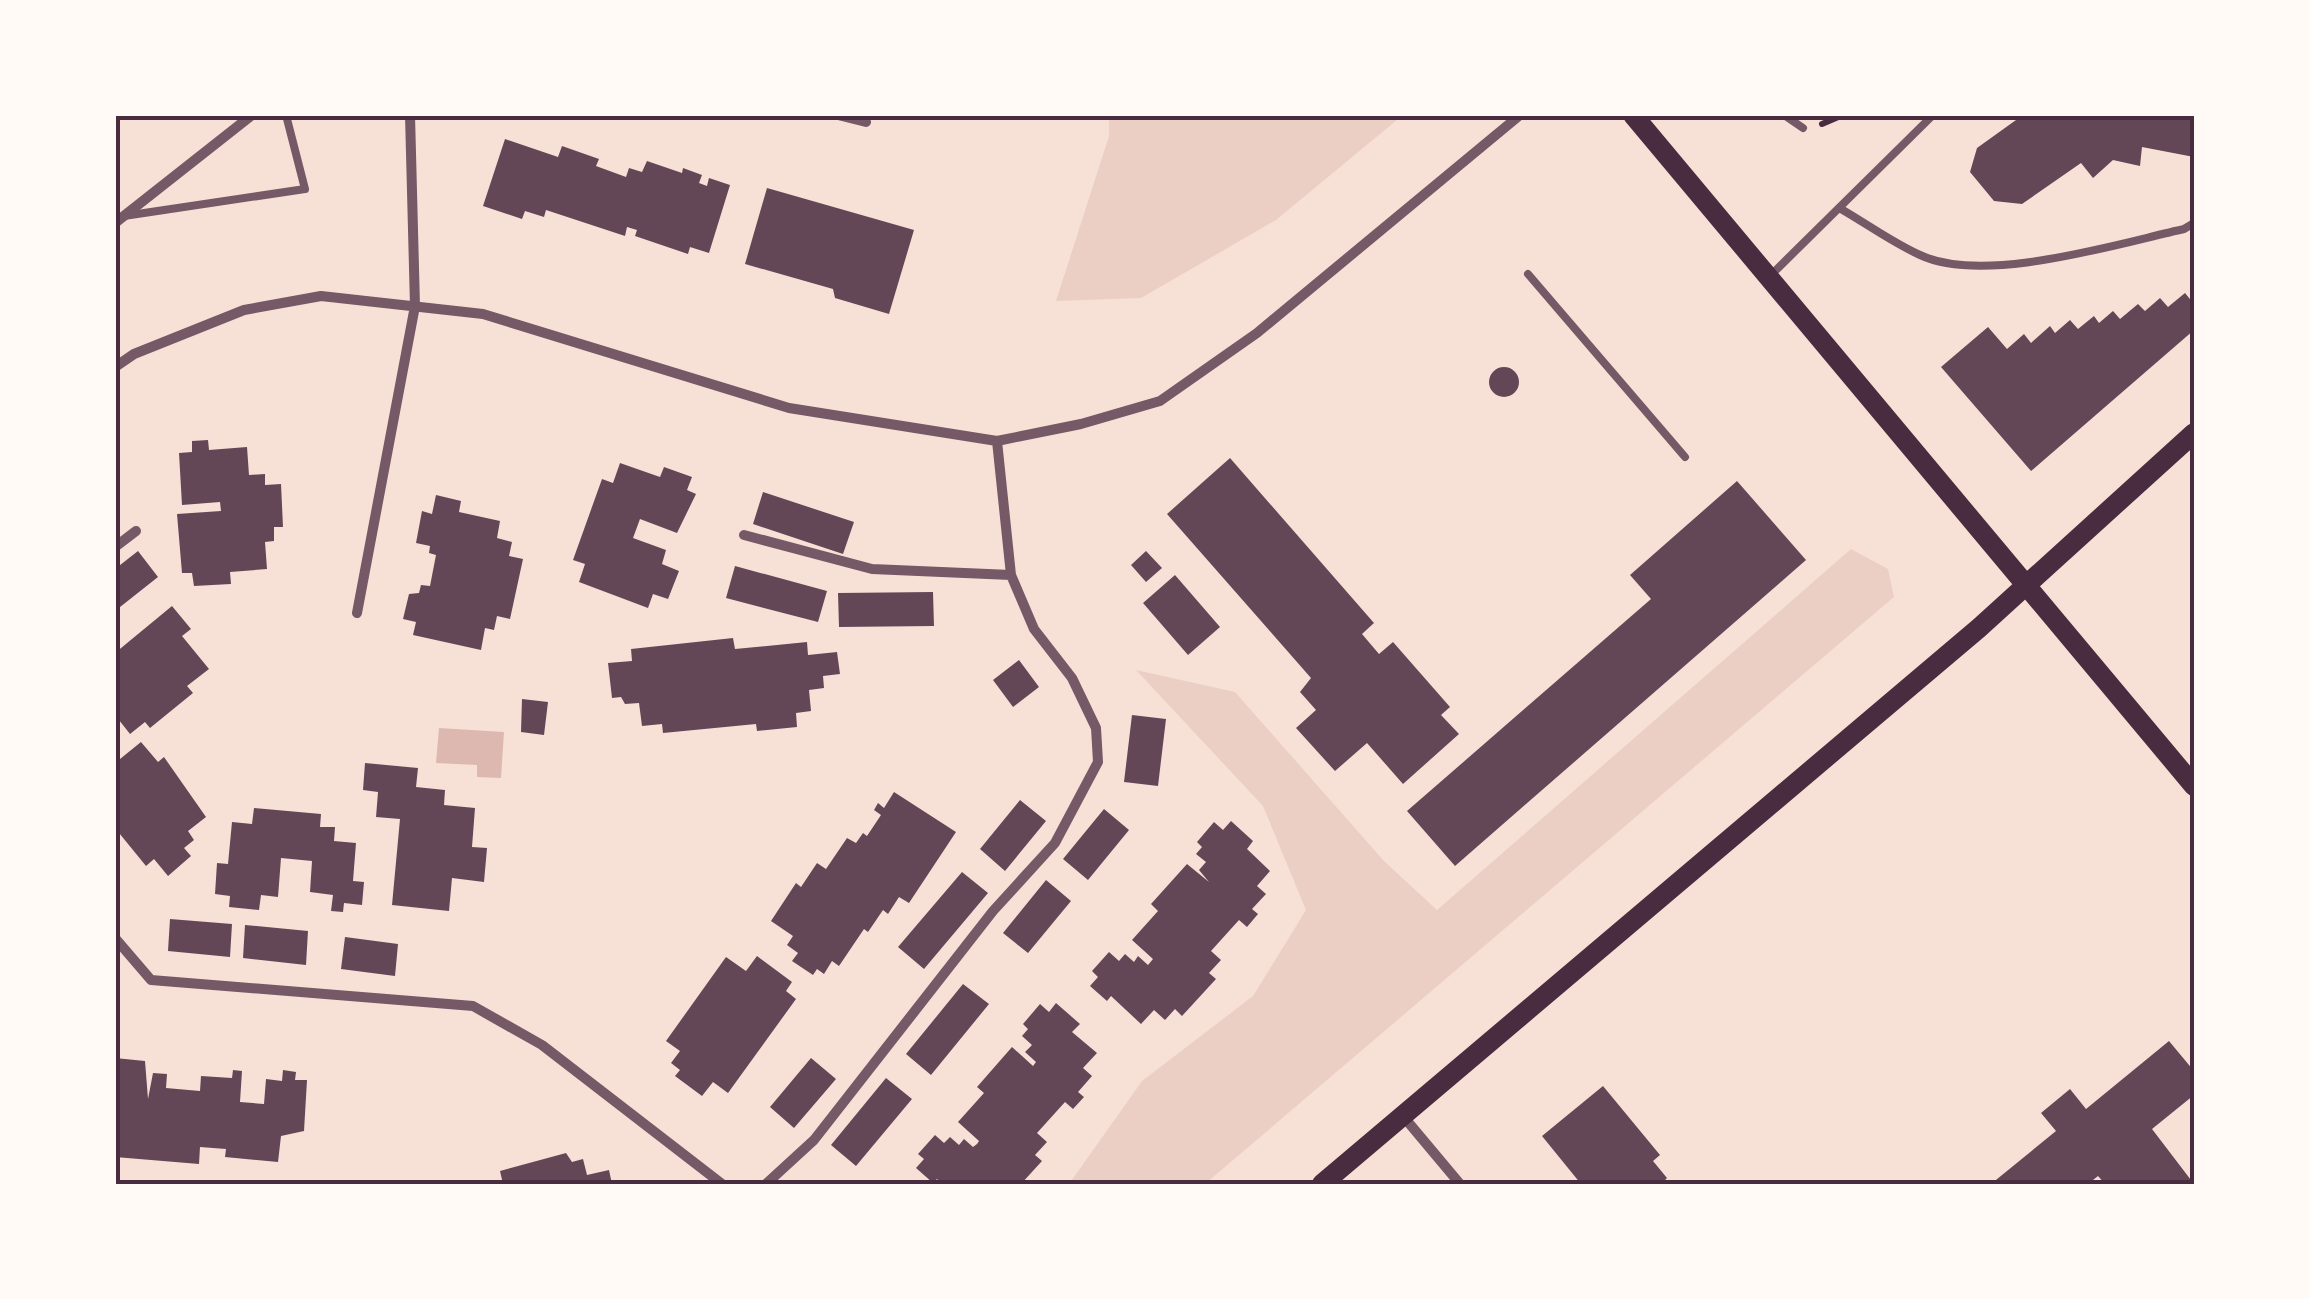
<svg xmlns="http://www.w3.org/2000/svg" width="2309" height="1299" font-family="'Asap Condensed',sans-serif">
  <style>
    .green { fill: #ebcfc5 }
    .water { fill: #dcb8b0 }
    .building { fill: #644757 }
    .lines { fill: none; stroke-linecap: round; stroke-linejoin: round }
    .path { stroke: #4a2c40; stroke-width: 6 }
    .service { stroke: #755966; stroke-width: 8 }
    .minor { stroke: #755966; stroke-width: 10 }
    .secondary { stroke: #4a2c40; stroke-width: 20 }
    .neatline { fill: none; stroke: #4a2c40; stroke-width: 4 }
  </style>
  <rect width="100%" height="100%" fill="#f7e1d7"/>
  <path class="green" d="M1109 115H1403L1276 220 1141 298 1056 301 1109 136Z
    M1851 549 1888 569 1894 597 1205 1184H1069L1142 1081 1253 996 1306 910 1263 806 1136 670 1235 692 1384 861 1437 910Z"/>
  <path class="water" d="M439 728 504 732 501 778 477 777V765L436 763Z"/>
  <path class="building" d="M2023 115H2194V157L2142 147 2140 166 2113 160 2093 178 2081 163 2022 204 1994 201 1970 172 1977 148Z
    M505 139 558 157 562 146 599 159 596 166 626 177 629 168 642 172 647 161 682 173 683 168 702 175 699 183 707 186 709 178 730 185 709 253 690 247 688 254 635 236 637 230 627 227 625 236 546 210 544 217 525 211 522 219 483 206Z
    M767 188 914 230 889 314 835 298 833 289 745 264Z
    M2185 293 2194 304V330L2031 471 1941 367 1988 327 2007 349 2024 334 2031 343 2050 326 2055 333 2070 320 2078 329 2094 316 2099 323 2113 311 2120 319 2138 304 2145 311 2160 298 2168 307Z
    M1489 382a15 15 0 1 1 30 0a15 15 0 1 1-30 0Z
    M208 440 209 450 247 447 249 475 265 474V485L281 484 283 527H274V541L265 542 267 569 230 572 231 584 194 586 192 573H182L177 514 221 511 220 502 182 505 179 453 192 452V441Z
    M1230 458 1374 623 1362 634 1379 654 1393 642 1450 707 1441 715 1459 734 1403 784 1367 743 1335 771 1296 728 1316 710 1300 692 1311 678 1167 514Z
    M620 463 660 477 664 467 692 477 687 490 696 494 677 533 640 519 633 538 666 550 662 564 679 571 668 599 653 594 648 608 579 582 585 564 573 560 602 479 613 483Z
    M1737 481 1806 560 1455 866 1407 811 1651 599 1630 575Z
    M763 492 854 522 843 554 753 524Z
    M436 495 461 501 459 512 500 521 497 538 512 542 509 556 523 559 510 619 497 616 494 630 485 628 481 650 413 635 416 622 403 619 409 594 419 593 421 585 430 586 436 555 429 553 430 546 416 543 422 511 432 514Z
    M138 551 158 577 115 611V569Z
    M1146 551 1162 568 1146 582 1131 565Z
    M735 566 827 591 818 622 726 598Z
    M1175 575 1220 627 1188 655 1143 603Z
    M933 592 934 626 839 627 838 593Z
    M172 606 191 629 182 636 209 669 187 686 193 693 150 728 145 722 130 734 115 715V653Z
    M733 638 735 649 807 642 808 655 837 652 840 674 823 676 824 688 809 690 811 711 796 713 797 727 757 731 756 724 663 733 662 724 642 726 639 703 625 704 621 697 612 698 608 663 632 661 631 649Z
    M1019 660 1039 687 1013 707 993 680Z
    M522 699 548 702 544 735 521 732Z
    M1132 715 1166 719 1158 786 1124 782Z
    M141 742 158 762 164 757 206 817 188 831 194 840 184 848 191 856 168 876 154 859 146 866 115 828V754L120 759Z
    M365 763 418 768 416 787 445 790 444 805 475 808 472 847 487 848 484 882 452 878 449 911 392 905 400 819 376 817 378 792 363 790Z
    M894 792 956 832 909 903 899 897 888 914 883 910 868 932 864 929 839 966 832 961 824 974 817 969 813 975 792 961 798 953 787 945 793 936 771 921 796 883 801 887 817 863 826 869 847 838 856 843 863 833 867 836 881 815 874 810 878 803 884 808Z
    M1020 800 1046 821 1005 871 980 849Z
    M254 808 321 814 320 827H335L334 841 356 843 353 881 364 882 362 905 344 903 343 912 331 911 333 895 310 892 312 861 281 858 278 897 261 895 259 910 229 907 230 896 215 894 217 863 228 864 232 822 252 824Z
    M1104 809 1129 830 1088 880 1063 859Z
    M1231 821 1253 841 1247 849 1270 871 1257 886 1266 894 1252 909 1258 914 1247 927 1239 920 1211 951 1221 960 1209 973 1216 979 1182 1016 1175 1009 1165 1020 1154 1010 1141 1024 1111 996 1107 1001 1090 986 1098 977 1092 971 1109 952 1119 961 1125 954 1134 962 1138 956 1148 965 1153 959 1132 940 1158 911 1151 904 1187 864 1209 882 1199 870 1206 862 1196 854 1202 847 1197 842 1214 822 1223 830Z
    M962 872 988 893 924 969 898 947Z
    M1046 880 1071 901 1028 953 1003 933Z
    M170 919 232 924 230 957 168 951Z
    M245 925 308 931 306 965 243 958Z
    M345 937 398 944 395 976 341 969Z
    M757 956 792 982 786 991 796 999 728 1093 713 1082 702 1096 675 1076 680 1070 671 1063 680 1051 666 1041 726 957 746 971Z
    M963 984 989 1004 931 1075 906 1054Z
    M1056 1003 1080 1024 1072 1032 1097 1053 1083 1068 1092 1076 1078 1092 1084 1097 1073 1109 1065 1102 1037 1133 1047 1142 1035 1155 1042 1161 1021 1184H942L937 1179 933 1183 916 1168 924 1159 918 1154 935 1135 944 1143 950 1137 959 1145 964 1139 973 1147 977 1144 979 1141 958 1122 984 1093 977 1087 1012 1047 1033 1066 1036 1062 1025 1052 1032 1045 1022 1036 1028 1029 1023 1024 1040 1004 1049 1012Z
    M2169 1041 2194 1071V1095L2152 1129 2194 1184H2105L2098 1176 2088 1184H1991L2056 1131 2041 1113 2070 1089 2086 1109Z
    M115 1058 145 1061 148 1099 153 1073 167 1074 166 1088 200 1091 201 1076 232 1078 233 1070 242 1071 240 1102 264 1104 266 1079 282 1081 283 1070 296 1072 295 1080H307L304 1131 281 1136 278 1162 225 1157 226 1149 200 1147 199 1164 115 1157Z
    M811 1058 836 1079 794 1128 770 1107Z
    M886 1078 912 1099 856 1166 831 1145Z
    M1603 1086 1660 1155 1653 1161 1667 1178 1661 1184H1581L1542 1136Z
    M566 1153 572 1162 583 1159 587 1175 609 1170 612 1184H503L500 1171Z"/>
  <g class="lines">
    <path class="path" d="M1822 124 1843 115"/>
    <path class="service" d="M1784 115 1803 128
      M1841 209C1867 224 1893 243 1920 255 1984 285 2116 244 2184 229L2194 223
      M124 216 305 189 286 115
      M1528 274 1685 457
      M1772 274 1933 115"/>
    <path class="minor" d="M838 115 866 122
      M115 223 252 115
      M115 367 134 354 244 310 321 296 483 314 789 408 997 441 1081 424 1160 401 1257 333 1520 115
      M744 535 872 569 1011 575
      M115 547 136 531
      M357 613 415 306 410 115
      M115 938 151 980 473 1006 542 1045 722 1184
      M1403 1116 1460 1184
      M766 1184 814 1140 993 911 1055 843 1098 762 1096 728 1072 678 1034 629 1011 575 997 441"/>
    <path class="secondary" d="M1633 115 2194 786
      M1322 1184 1979 628 2194 433"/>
  </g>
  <rect width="2309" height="1299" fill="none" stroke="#fffaf5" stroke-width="235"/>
  <rect x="118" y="118" width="2074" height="1064" class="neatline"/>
</svg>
